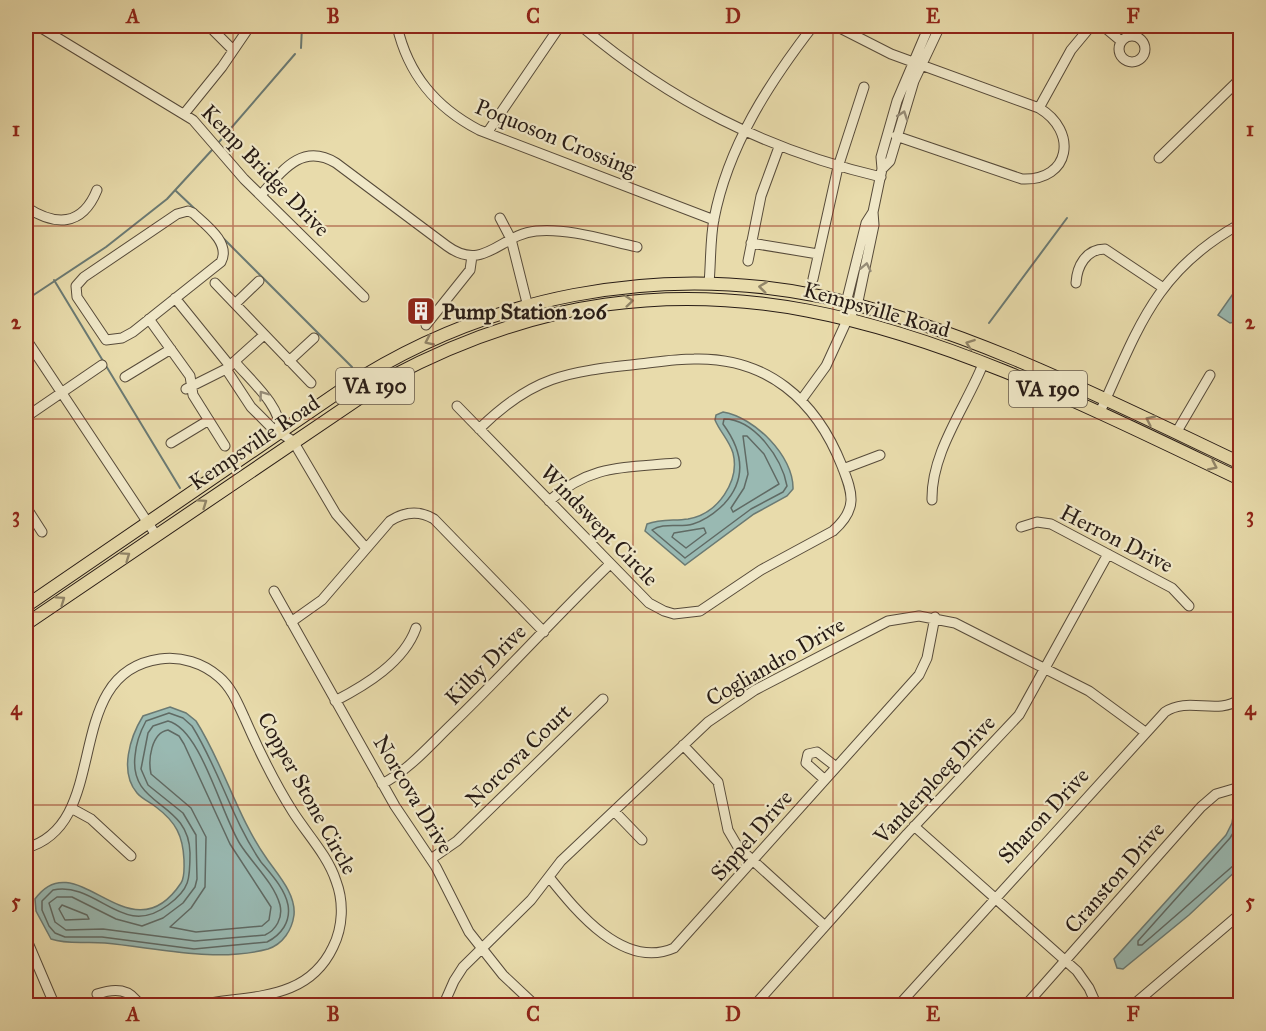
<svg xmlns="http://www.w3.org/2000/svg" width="1266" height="1031" font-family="'IM FELL Great Primer',serif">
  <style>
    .water { fill: #99b9b2; stroke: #6b7a73; stroke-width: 1.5 }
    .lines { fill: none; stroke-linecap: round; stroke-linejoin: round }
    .shore { stroke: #606a64; stroke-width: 1.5 }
    .stream { stroke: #6b7a73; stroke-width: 2 }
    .minor-casing { stroke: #574b3a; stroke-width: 11 }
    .major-casing { stroke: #271b15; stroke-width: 14 }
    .minor { stroke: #f0e8c8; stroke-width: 9 }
    .major { stroke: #e8dbab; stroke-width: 12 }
    .oneway { stroke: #968c77 }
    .oneway2 { stroke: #918568 }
    .grid { fill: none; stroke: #8f2418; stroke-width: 1.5; stroke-opacity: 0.55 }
    .labels { text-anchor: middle; stroke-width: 4.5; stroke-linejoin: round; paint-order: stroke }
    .shield { fill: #f0e8c8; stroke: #63584b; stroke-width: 1.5 }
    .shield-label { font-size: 21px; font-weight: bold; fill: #271b15 }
    .street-label { font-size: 22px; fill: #271b15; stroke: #f0e8c8 }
    .poi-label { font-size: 22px; font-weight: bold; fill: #271b15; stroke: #f0e8c8; text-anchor: start }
    .neatline { fill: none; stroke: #8f2418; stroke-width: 2 }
    .grid-label { font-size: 20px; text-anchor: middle; font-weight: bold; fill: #8f2418 }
  </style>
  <rect width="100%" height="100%" fill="#e8dbab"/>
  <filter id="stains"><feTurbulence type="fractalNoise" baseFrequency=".00333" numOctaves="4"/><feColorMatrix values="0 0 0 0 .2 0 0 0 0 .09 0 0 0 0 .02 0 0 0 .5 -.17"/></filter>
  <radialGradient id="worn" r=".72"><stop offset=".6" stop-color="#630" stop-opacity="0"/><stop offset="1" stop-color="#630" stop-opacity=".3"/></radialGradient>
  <path class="water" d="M1240 290V312L1234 322 1230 323 1218 315 1235 291Z
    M723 412C754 417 794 456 793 489L787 496 754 514 685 565 645 531 647 524C661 519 674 521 688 519 718 514 740 481 733 453 729 440 720 432 715 420L716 415Z
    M170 707 186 713 196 721C224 765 237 817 267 859 278 875 296 894 294 915 292 930 283 944 268 949 215 963 158 948 105 943 86 941 69 945 51 939L36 911 35 899C77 841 130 960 181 883 185 877 184 868 184 860 183 836 176 822 156 807 150 802 142 799 137 793 119 772 130 737 143 716Z
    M1240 804V867L1189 915 1123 969 1117 968 1114 959 1226 835 1232 823 1234 810Z"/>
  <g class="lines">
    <path class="shore" d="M724 419C755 419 782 459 787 486L783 492 751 509 685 558 652 530C663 522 680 528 693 524 706 520 715 513 724 504 748 478 742 450 723 424Z
      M743 436H747L764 454 779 484 733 512 731 508 744 488 748 474Z
      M704 528 706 533 686 548 672 537 674 533Z
      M169 713 183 718 192 726C219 769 232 820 261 862 271 874 285 889 288 905 291 922 281 935 267 942L194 949 102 937H65L55 933 49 926 42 910V901L53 890C98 881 122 940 168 905 190 889 190 879 190 853 189 800 129 808 135 756 136 743 140 732 146 721Z
      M168 721C201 729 221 814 240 844 252 863 274 883 280 905 283 918 276 930 265 935L195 941 103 929 66 930 55 922 49 903 57 897H72L116 919 142 926 163 918 183 903 195 887 197 879 196 835 183 813 148 785 141 769 148 733 153 726Z
      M168 730 179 736 184 744 230 844 271 907 269 920 262 926 196 932 170 927 191 908 205 887 206 837 191 808 151 774C148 760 151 733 168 730Z
      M1240 811 1238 825 1230 838 1138 941V945H1142L1234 865 1240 863
      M62 905 87 915 89 919 65 920 59 909Z"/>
    <path class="stream" d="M301 48 302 26
      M219 142 295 54
      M176 191 196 210
      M223 238 352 367
      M54 280 180 488
      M26 300 106 247 167 199 212 150
      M989 323 1067 218"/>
    <g class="minor-casing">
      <path id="minor" d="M38 26 193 120 244 179 364 297
        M209 26 233 50
        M397 26C408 74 435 107 479 130L714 220
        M581 26C670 101 766 150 881 177
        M836 26 891 54 1039 108C1078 131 1071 181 1022 179L896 136
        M1103 26 1121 41
        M1119 49a13 13 0 1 1 26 0a13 13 0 1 1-26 0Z
        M1039 108 1071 50 1091 26
        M184 114 222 67 250 26
        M487 133 560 26
        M1159 158 1240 79
        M882 169 890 161 914 81 940 26
        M261 195C282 171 302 142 336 163L447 246C484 273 501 234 536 231 569 228 605 240 637 247
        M26 207C55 226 82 227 97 190
        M188 211 193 213C206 225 231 243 221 262L133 332 122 338 106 340 77 297 76 286 84 277 177 214Z
        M500 218 511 239 531 319
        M751 243 818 254
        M748 261 761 196 779 147
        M813 279 838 167 864 87
        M215 283 311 383
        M709 283C711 262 710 240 714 219 728 146 769 83 813 26
        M1076 283C1077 266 1086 249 1105 249L1162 287
        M175 298 230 366
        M235 304 259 281
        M848 318 846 303 866 223 873 212 882 169 881 157 897 101 929 26
        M149 319 190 376 193 395 225 446
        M426 325 470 270 472 256
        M26 339 156 535
        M289 361 314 338
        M235 362C252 382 280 405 281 432
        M226 369 251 407 271 427 293 441 336 514 366 548
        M125 377 171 349
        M186 389 226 369 264 335
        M802 399 826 366 848 318 857 306 874 225 873 212
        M457 406 649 603 664 611 674 614 700 611 761 570 833 531C858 509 853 494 842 466 816 400 767 357 694 359 676 359 657 362 639 364 566 372 533 376 479 429
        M1100 412C1138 329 1155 271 1240 224
        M26 417 102 365
        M1176 433 1210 375
        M171 443 209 420
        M843 469 880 455
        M932 500C931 452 966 407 983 364
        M549 501C591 464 623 468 676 463
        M26 507 42 532
        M1021 527 1037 522 1051 524 1172 588 1189 606
        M274 591 395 806 436 867 469 932 503 975 536 1006
        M291 622 322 600 390 521C404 512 419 510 434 519L544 632
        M335 701C366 685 404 662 416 628
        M683 745 718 782 728 830 738 847 825 926
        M824 779 806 763 808 754 817 752 835 766
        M382 784C409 770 430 745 452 724 506 672 556 616 610 564
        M71 808 91 819 131 856
        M614 811 642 840
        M914 826 1077 971 1089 988 1097 1006
        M26 848C114 824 59 673 160 659 181 656 203 663 219 677 232 688 238 704 245 719 259 751 274 782 293 812 307 834 328 856 336 881 344 902 343 927 333 947 306 1004 246 994 195 1006
        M431 859 457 841 603 699
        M549 877C577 912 624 970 674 948L919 675 927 658 935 617
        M26 938 55 1006
        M97 994C115 988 130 988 140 1006
        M443 1006 454 981 463 967 531 900 561 861 708 722 755 690 888 621 919 616 955 623 1089 691 1145 732
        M754 1006 907 834 1019 715 1108 554
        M898 1006 1165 712C1189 696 1217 716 1240 699
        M1025 1006 1201 807 1216 794 1240 787
        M1132 1006 1240 914"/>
    </g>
    <g class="major-casing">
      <path id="major" d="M26 606 343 389C485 296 657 262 824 297 967 328 1109 401 1240 463
        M26 624 389 378C703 210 950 341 1240 479"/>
    </g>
    <use href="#minor" class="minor"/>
    <use href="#major" class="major"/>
  </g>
  <defs><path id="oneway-chevron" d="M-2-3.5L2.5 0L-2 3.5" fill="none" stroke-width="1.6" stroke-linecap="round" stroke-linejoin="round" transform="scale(1.5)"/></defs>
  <g class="oneway">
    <use href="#oneway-chevron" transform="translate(903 115) rotate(-71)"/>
    <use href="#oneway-chevron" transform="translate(866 267) rotate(-78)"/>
    <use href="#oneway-chevron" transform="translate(263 395) rotate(-126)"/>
  </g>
  <g class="oneway2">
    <use href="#oneway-chevron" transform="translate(763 287) rotate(-173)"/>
    <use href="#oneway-chevron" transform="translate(629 301) rotate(-6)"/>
    <use href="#oneway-chevron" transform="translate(429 341) rotate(155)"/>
    <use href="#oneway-chevron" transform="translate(970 344) rotate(-160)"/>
    <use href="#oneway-chevron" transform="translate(1150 420) rotate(-155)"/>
    <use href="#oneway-chevron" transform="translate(1213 466) rotate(25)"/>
    <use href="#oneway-chevron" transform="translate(203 503) rotate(-35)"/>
    <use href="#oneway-chevron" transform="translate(126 556) rotate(-35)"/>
    <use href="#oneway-chevron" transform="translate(61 600) rotate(-35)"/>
  </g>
  <path class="grid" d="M233 26V1006M433 26V1006M633 26V1006M833 26V1006M1033 26V1006M26 226H1240M26 419H1240M26 612H1240M26 805H1240"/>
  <defs>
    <g id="building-square" transform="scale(1.5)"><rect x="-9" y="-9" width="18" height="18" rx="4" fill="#8f2418" stroke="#f0e8c8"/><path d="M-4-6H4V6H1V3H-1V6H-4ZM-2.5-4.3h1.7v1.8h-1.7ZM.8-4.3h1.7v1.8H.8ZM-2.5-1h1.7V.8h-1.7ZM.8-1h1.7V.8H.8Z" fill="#fff"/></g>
  </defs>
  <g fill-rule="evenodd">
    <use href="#building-square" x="421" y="311"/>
  </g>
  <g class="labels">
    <g class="shield">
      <rect x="336" y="368" width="78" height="36" rx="4.5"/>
      <rect x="1009" y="371" width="78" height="36" rx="4.5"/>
    </g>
    <g class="shield-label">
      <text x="375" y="393">VA 190</text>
      <text x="1048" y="396">VA 190</text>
    </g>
    <g class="street-label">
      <text transform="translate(556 137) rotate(22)" y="8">Poquoson Crossing</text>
      <text transform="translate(266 170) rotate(46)" y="8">Kemp Bridge Drive</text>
      <text transform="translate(877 309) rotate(16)" y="8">Kempsville Road</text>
      <text transform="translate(254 442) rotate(-34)" y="8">Kempsville Road</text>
      <text transform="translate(600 525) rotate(46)" y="8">Windswept Circle</text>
      <text transform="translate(1117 538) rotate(27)" y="8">Herron Drive</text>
      <text transform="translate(775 661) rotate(-30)" y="8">Cogliandro Drive</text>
      <text transform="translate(485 664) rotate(-45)" y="8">Kilby Drive</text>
      <text transform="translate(518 755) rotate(-44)" y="8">Norcova Court</text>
      <text transform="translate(934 779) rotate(-47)" y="8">Vanderploeg Drive</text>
      <text transform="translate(308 793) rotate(61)" y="8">Copper Stone Circle</text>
      <text transform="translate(414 794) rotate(59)" y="8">Norcova Drive</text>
      <text transform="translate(1043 815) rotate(-47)" y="8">Sharon Drive</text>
      <text transform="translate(751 835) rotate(-49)" y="8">Sippel Drive</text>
      <text transform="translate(1114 877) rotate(-49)" y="8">Cranston Drive</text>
    </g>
    <g class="poi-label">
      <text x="442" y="319">Pump Station 206</text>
    </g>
  </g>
  <rect width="1266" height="1031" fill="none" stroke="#e8dbab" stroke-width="66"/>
  <rect x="33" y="33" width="1200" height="965" class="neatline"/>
  <g class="grid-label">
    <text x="133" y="23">A</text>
    <text x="333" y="23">B</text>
    <text x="533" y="23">C</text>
    <text x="733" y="23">D</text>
    <text x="933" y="23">E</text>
    <text x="1133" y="23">F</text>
    <text x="16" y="136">1</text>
    <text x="1250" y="136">1</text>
    <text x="16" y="329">2</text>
    <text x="1250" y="329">2</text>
    <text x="16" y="522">3</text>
    <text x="1250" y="522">3</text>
    <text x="16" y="715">4</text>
    <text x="1250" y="715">4</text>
    <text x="16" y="908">5</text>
    <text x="1250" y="908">5</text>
    <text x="133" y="1021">A</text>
    <text x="333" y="1021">B</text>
    <text x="533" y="1021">C</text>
    <text x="733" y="1021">D</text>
    <text x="933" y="1021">E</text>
    <text x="1133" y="1021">F</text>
  </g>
  <rect width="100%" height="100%" filter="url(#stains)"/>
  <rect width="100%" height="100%" fill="url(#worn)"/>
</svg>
